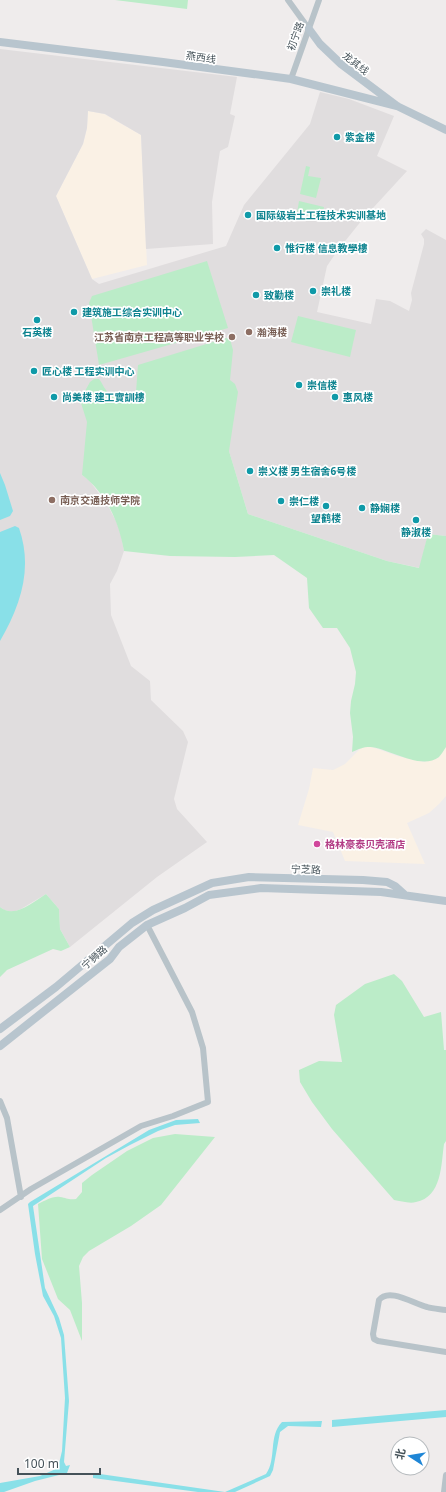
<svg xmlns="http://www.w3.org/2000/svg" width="446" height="1492" font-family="'Noto Sans','Noto Sans SC',sans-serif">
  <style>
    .commercial { fill: #faf1e5 }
    .education { fill: #e0ddde }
    .green { fill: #bbecc8 }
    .water { fill: #89e0e8 }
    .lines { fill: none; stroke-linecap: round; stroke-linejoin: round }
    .street { stroke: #b8c3c9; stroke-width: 6 }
    .secondary { stroke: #b8c5ce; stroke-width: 8 }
    .culture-dot { fill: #0f9aa8; stroke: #fff; stroke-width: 1.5 }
    .education-dot { fill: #8d6e63; stroke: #fff; stroke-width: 1.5 }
    .hotel-dot { fill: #d1479c; stroke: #fff; stroke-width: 1.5 }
    .labels { text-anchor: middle; stroke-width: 3.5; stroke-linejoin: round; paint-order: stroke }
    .street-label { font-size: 10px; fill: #455259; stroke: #fff }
    .culture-label { font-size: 10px; font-weight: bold; fill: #0d838f; stroke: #fff; text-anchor: start }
    .education-label { font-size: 10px; font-weight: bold; fill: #785e54; stroke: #fff; text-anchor: start }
    .hotel-label { font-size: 10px; font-weight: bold; fill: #b23c85; stroke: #fff; text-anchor: start }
  </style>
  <rect width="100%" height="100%" fill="#efecec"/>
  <path class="commercial" d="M88 111 104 114 141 135 147 265 92 279 56 196 83 144 87 128Z
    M362 747H372L397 756 424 762 438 758 446 747V796L439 804 429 813 407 823 425 864 345 861 333 832 298 825 309 789 313 768 333 770 345 764Z"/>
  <path class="education" d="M0 49 237 77 230 114 235 116 228 147 220 151 212 202 213 244 146 249 141 135 105 114 88 111 87 128 83 144 56 196 92 279 99 284 226 246 244 205 310 124 320 92 349 99 394 116 377 156 407 171 362 220 338 250 327 266 317 312 371 324 376 299 390 301 409 311 412 300 411 293 424 244V239L421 234 426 229 446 240V536L428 534 420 568 387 561 248 514 229 451 82 475 89 480 107 504 116 521 121 535 124 551 117 571 110 584 111 615 131 666 150 681 151 700 183 731 188 742 174 799 177 809 207 842 157 877 70 947 60 929 59 909 46 894 21 909 13 912 4 910 0 907Z"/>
  <path class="green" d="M115 0H188L187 9Z
    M306 166 310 167 308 176 321 178 316 198 300 194Z
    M299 201 324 207 322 218 297 213Z
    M207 261 228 328 99 365 89 303 92 296Z
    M298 316 356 330 350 357 291 342Z
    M226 338 230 339 233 350 230 380 235 384 238 392 229 451 248 514 387 561 419 568 428 534 446 536V747C444 750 441 755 439 757 421 771 388 748 370 747 363 747 359 749 352 752L353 737 350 713 351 701 355 684 356 672 350 648 337 628H323L309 608 307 578 274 555 235 557 170 556 124 551C119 522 106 493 82 475L87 422 81 403 74 401 85 391 90 382 94 379H99C102 383 103 386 106 390 110 398 123 398 131 397L136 392 138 365Z
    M46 894 59 909 60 929 70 947 61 951 53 949 7 970 0 977V907C15 919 33 902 46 894Z
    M394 974 402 981 424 1017 441 1012 444 1050H446V1141L444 1144C441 1165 442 1197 416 1202 410 1204 400 1201 394 1200L332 1129 312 1102 300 1082 299 1070 319 1061 342 1062 334 1015 336 1005 365 984Z
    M175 1134 215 1137 161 1205 131 1226 89 1251 83 1257 79 1266 82 1303V1341L70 1310 58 1299 42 1259 38 1204C45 1201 52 1196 60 1197 67 1198 68 1200 76 1199L82 1192V1183L92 1175 127 1151 153 1138Z"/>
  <path class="water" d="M0 473 5 485 13 511 10 516 0 520Z
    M15 526 19 528C33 568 21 605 0 641V532Z
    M198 1119 200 1123 175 1125 158 1131 130 1145 106 1158 33 1206 45 1288 59 1318 64 1335 69 1401 64 1462 66 1466 70 1465 67 1473 35 1481 4 1492H0V1483L40 1476 58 1468 62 1451 65 1398 61 1338 54 1316 43 1296 35 1254 28 1204 30 1202 149 1130 176 1120Z
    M446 1410V1417L332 1427V1420Z
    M322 1421 321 1427 288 1426 280 1432 273 1470 270 1476 235 1492H198L93 1478V1473L225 1492 266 1474C277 1459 268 1436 282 1422Z"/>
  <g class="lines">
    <path class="street" d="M288 0 309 29
      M291 79 319 0
      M0 1101 7 1118 21 1197
      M0 1210 31 1189 141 1126 173 1116 208 1102 203 1048 192 1012 147 925
      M446 1310C440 1309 433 1309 427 1307 414 1304 389 1287 379 1300L373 1334 374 1339 378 1341 446 1352
      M444 1492 446 1475"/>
    <path class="secondary" d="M309 29 320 44 341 64 397 106 446 130
      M0 42 163 62 291 79 397 106
      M0 1029 56 987 132 923 153 910 212 883 249 877 363 880 387 882 395 886 405 895
      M0 1046 110 959 119 947 147 925 185 908 209 895 261 888 381 892 446 901"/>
  </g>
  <g class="culture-dot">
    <circle cx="337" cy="137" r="4"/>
    <circle cx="248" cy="215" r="4"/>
    <circle cx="277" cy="248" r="4"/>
    <circle cx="313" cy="291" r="4"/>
    <circle cx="256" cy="295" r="4"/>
    <circle cx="74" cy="312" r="4"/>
    <circle cx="37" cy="320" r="4"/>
    <circle cx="34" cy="371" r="4"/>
    <circle cx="299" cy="385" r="4"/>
    <circle cx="54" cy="397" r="4"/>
    <circle cx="335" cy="397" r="4"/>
    <circle cx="250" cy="471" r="4"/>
    <circle cx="281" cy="501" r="4"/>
    <circle cx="326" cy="506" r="4"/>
    <circle cx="362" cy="508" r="4"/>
    <circle cx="416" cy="520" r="4"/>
  </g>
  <g class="education-dot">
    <circle cx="249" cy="332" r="4"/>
    <circle cx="232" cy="337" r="4"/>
    <circle cx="52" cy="500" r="4"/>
  </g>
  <circle class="hotel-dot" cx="317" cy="844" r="4"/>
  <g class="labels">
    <g class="street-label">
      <text transform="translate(295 36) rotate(-70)" y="4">初宁路</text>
      <text transform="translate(201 57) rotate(8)" y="4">燕西线</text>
      <text transform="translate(356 63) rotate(38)" y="4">龙其线</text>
      <text transform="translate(306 869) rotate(2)" y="4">宁芝路</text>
      <text transform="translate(94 957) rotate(-42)" y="4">宁狮路</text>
    </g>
    <g class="culture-label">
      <text x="345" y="141">紫金楼</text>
      <text x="256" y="219">国际级岩土工程技术实训基地</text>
      <text x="285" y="252">惟行楼 信息教學樓</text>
      <text x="321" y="295">崇礼楼</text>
      <text x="264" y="299">致勤楼</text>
      <text x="82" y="316">建筑施工综合实训中心</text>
      <text x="37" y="336" text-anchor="middle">石英楼</text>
      <text x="42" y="375">匠心楼 工程实训中心</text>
      <text x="307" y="389">崇信楼</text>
      <text x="62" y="401">尚美楼 建工實訓樓</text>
      <text x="343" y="401">惠风楼</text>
      <text x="258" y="475">崇义楼 男生宿舍6号楼</text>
      <text x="289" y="505">崇仁楼</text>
      <text x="370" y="512">静娴楼</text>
      <text x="326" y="522" text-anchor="middle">望鹤楼</text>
      <text x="416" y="536" text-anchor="middle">静淑楼</text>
    </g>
    <g class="education-label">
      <text x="257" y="336">瀚海楼</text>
      <text x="224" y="341" text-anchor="end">江苏省南京工程高等职业学校</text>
      <text x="60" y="504">南京交通技师学院</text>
    </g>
    <g class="hotel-label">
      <text x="325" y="848">格林豪泰贝壳酒店</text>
    </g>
  </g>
  <g transform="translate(410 1456) rotate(282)"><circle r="19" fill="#ffffff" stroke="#b5babd"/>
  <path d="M0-3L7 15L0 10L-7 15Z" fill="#1f86d6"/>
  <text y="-6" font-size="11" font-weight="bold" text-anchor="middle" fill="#455259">北</text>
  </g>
  <path d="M18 1468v6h82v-6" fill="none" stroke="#455259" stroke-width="2"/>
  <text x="24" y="1468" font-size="12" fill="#455259" stroke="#ffffff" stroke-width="3" paint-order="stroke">100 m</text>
</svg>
